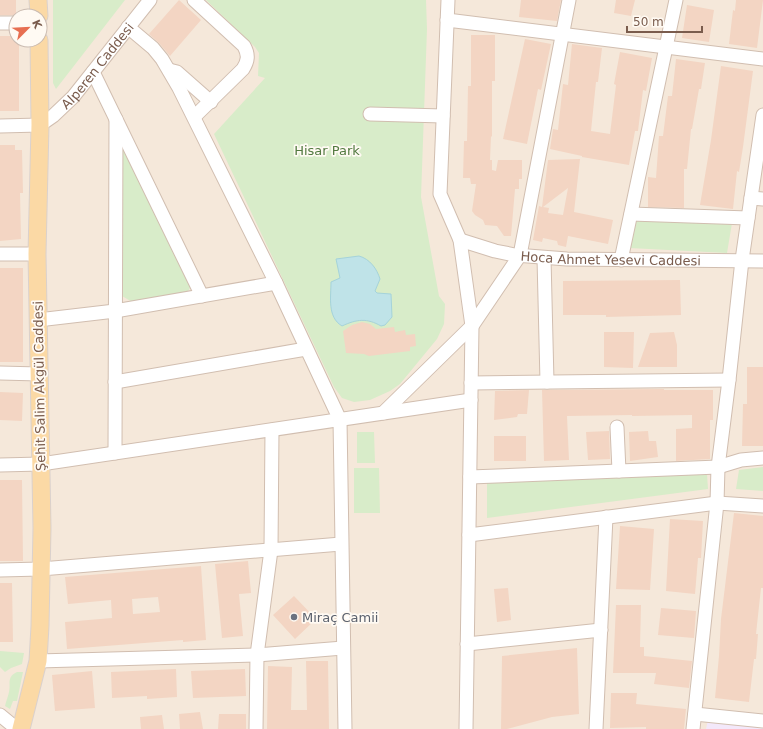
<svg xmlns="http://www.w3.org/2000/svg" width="763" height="729" font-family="'DejaVu Sans',sans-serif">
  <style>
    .residential { fill: #f5e8da; fill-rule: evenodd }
    .education { fill: #f3e8fa }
    .green { fill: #d8ecc9 }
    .water { fill: #bfe3e8; stroke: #a5d3da }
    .building { fill: #f3d5c3; fill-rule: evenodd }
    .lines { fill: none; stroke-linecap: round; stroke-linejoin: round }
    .minor-casing { stroke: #d1beb0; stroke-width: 15 }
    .major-casing { stroke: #dad1cd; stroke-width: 19 }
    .minor { stroke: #fff; stroke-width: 13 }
    .major { stroke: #fbd9a5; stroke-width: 17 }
    .worship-dot { fill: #6b7280; stroke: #fffaf3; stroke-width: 1.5 }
    .labels { text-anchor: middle; stroke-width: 3.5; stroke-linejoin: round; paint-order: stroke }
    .street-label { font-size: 13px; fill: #7a5c4d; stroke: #fffaf3 }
    .park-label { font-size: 13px; fill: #537a41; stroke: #fffaf3 }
    .worship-label { font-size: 13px; fill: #5b616d; stroke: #fffaf3; text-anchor: start }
  </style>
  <rect width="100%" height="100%" fill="#fdf6ec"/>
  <path class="residential" d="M0 0H763V729H0ZM16 16H40V40H16Z"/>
  <path class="education" d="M708 720 763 726V729H706Z"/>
  <path class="green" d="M53 0H125L56 89 53 83Z
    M206 0H426L427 29 421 197 439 296 445 304 444 324 437 339 400 384 390 391 370 400 354 402 342 398 334 387 214 134 265 78 258 76 259 53 255 47Z
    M121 137 191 286 186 295 134 303 122 296Z
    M637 220 732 223 727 253 629 248Z
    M357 432H374L375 463H357Z
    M763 467V491L736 489 739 470Z
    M354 468H379L380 513H354Z
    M707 474 708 489 487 518V483Z
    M0 651 24 653 22 664 11 668 5 672 0 667Z
    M17 672H23L17 701H13L10 709 5 706C6 701 8 697 9 692 11 684 6 677 17 672Z"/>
  <path class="water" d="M359 256C370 259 377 269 380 279L375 291 377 293 391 294 392 317 385 325 381 326C367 318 357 319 342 326 327 317 331 297 331 282L340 278 336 259Z"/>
  <path class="building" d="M0 0H16V15H0Z
    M179 0 201 20 170 56 159 43 149 34Z
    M521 0H561L557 21 519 17Z
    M616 0H635L631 16 614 13Z
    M736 0H763L757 48 729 44 733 10 735 11Z
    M687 5 714 10 709 42 682 38Z
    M471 35H495V81H492V137L491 136 490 160H492V170L496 171 498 160H522V179H519V189H515L511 236H504L497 226 485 225 483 220 475 215 472 211 476 184H471L470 178H463L464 141H467L468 86H471Z
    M0 36H16V40H19V111H0Z
    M525 39 551 44 541 90 538 89 527 144 503 139Z
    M572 44 602 48 598 82H596L591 131 610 134 616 85 614 84 620 52 652 58 646 91 643 90 638 131H635L629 165 582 157V156L550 149 553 129 558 130 563 84 568 85Z
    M676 59 705 63 701 89H699L692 129H691L687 169H684V208L648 207V177L656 178 659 136H663L668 96H672Z
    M721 66 753 71 743 147 739 172 737 171 733 209 700 205 711 140Z
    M0 145H15V150H22L23 193H20L21 239 0 241Z
    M580 159 574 212 613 220 608 244 568 236 566 247 558 245 557 241 543 238 542 242 533 240 539 206 542 207 548 160ZM568 188 563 215 548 213 549 208 543 207Z
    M0 268H23V362H0Z
    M680 280 681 315 606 317V315H563V281Z
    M362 322 370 324 376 329 394 327 395 332 405 330 406 335 415 334 416 346 410 347V351L369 356 364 354 346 353 343 331 352 325Z
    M604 332H634L633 368 604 367Z
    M674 332 677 345V367H638L650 333Z
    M747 367H763V446H742L743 404H747Z
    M664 389V390H713V420H710V459L676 461V429L692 428V415L632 416V415L567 416 569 460 544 461 542 390Z
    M529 390 527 414H518L517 417 494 420 495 391Z
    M0 392 23 393 22 421 0 420Z
    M609 431 610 459 588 460 586 432Z
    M648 431 649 441H656L658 457 630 461 629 432Z
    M494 436H526V461H494Z
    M0 480H22L23 561H0Z
    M734 513 763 516V588H761L756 634H758L756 659H754L749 702 715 698 719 656 721 619Z
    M670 519 703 521 701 558H698L695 594 666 591Z
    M620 526 654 529 650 590 616 589Z
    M248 561 251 593 239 594 243 636 222 638 215 564Z
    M201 566 206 640 183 642V640L67 649 65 622 112 618 111 600 68 604 65 577ZM158 597 160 612 133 614 132 599Z
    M0 583H12L13 642H0Z
    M508 588 511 620 497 622 494 589Z
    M294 596 316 619 295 639 273 615Z
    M616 605H641L640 647H644V656L692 661 689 688 654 684 656 673H613Z
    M661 608 696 611 694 638 658 635Z
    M577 648 579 714 552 717 507 729H501L502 656Z
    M306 661H328L329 729H267L268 666 292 667 291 710H307Z
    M176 669 177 697 147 699V696L112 698 111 672Z
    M245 669 246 696 193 698 191 671Z
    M92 671 95 708 55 711 52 675Z
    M611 693H637L636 704 686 709 684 729H646V727L610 728Z
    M200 712 203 729H180L179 714Z
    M219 714H246V729H218Z
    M162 715 164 729H141L140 717Z"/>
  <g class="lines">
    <g class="minor-casing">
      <g id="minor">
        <path d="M194 0 244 46C249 55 248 61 243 69L194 117"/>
        <path d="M448 0 440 194 460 240 472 326 466 729"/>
        <path d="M447 20 763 59"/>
        <path d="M0 23H16"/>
        <path d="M128 27 153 48 162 59 179 88 276 283 340 420 345 729"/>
        <path d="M169 70 177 72 211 102"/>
        <path d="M93 72 202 296"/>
        <path d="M370 114 443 116"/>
        <path id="s1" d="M0 126 40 125 53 116 73 97 150 0"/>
        <path d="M751 198 763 199"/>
        <path d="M631 214 748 218"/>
        <path id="s2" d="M460 240 495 251 515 255 567 259 763 261"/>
        <path d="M0 254H37"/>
        <path d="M544 258 547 382"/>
        <path d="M621 260 676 0"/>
        <path d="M38 320 115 311 276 283"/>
        <path d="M0 373 39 374"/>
        <path d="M115 382 306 349"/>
        <path d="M471 383 729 380"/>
        <path d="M383 413 472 326 520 255 569 0"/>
        <path d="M617 427 619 471"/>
        <path d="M115 453 116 119"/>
        <path d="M0 465 41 464 471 400"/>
        <path d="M470 477 718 467 741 460 763 458"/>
        <path d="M469 535 717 503 763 506"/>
        <path d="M0 570 41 569 341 544"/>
        <path d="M467 644 601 630"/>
        <path d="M38 661 257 655 343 648"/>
        <path d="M695 714 763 721"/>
        <path d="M0 715 17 729"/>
        <path d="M256 729 257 655 271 550 272 430"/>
        <path d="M596 729 606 517"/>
        <path d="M693 729 717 503 718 467 729 380 742 260 763 115"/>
      </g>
    </g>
    <g class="major-casing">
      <path id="major" d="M38 0 39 16
        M21 729 38 661 40 626 42 528 37 254 40 125 39 40"/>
    </g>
    <use href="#minor" class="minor"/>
    <use href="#major" class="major"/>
  </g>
  <circle class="worship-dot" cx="294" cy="617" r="4"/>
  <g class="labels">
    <g class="street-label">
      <text dy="5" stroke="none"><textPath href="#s1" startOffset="123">Alperen Caddesi</textPath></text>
      <text dy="5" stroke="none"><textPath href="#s2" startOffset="153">Hoca Ahmet Yesevi Caddesi</textPath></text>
      <text transform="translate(39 386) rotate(-91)" y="5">Şehit Salim Akgül Caddesi</text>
    </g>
    <g class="park-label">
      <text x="327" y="155">Hisar Park</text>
    </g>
    <g class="worship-label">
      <text x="302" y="622">Miraç Camii</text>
    </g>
  </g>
  <g transform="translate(28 28) rotate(66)"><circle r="19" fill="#fffaf3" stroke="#cabbb1"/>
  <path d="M0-3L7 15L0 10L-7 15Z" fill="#e76f51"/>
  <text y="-6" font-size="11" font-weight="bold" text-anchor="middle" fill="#7a5c4d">K</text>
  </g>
  <path d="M627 26v6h75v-6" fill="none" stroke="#7a5c4d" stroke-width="2"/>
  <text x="633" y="26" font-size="12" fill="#7a5c4d" stroke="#fffaf3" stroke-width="3" paint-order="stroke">50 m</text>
</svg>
